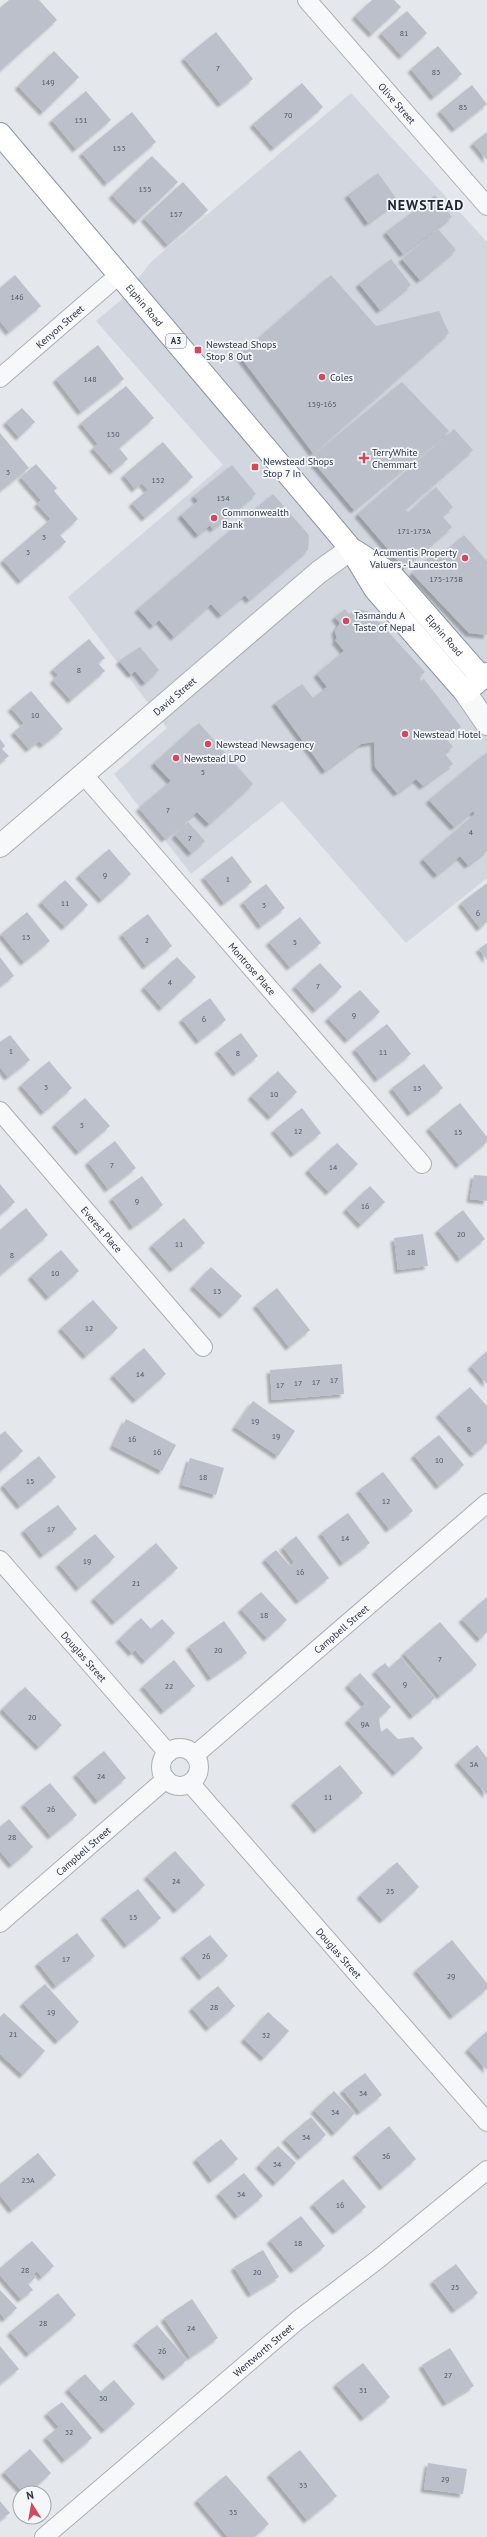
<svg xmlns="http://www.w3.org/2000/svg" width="487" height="2537" font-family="'PT Sans',sans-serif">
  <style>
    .built { fill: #d2d6de }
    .building { fill: #bbc0ca; filter: url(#shadow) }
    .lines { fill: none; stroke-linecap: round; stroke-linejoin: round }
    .minor-casing { stroke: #a9aeb7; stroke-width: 20 }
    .tertiary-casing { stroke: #a9aeb7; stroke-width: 24 }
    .trunk-casing { stroke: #8b94a3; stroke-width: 24 }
    .minor { stroke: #f7f8fa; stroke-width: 18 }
    .tertiary { stroke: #f7f8fa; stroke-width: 22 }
    .trunk { stroke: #fff; stroke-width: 22 }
    .poi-dot { fill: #d1495b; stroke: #f4f6f9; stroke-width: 1.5 }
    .labels { text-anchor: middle; stroke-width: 3.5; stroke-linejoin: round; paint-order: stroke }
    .number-label { font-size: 8px; fill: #4f5766 }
    .shield { fill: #f4f6f9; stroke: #676e7b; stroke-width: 1 }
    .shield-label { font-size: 9px; font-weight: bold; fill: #2b3445 }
    .street-label { font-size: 10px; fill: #2b3445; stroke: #f4f6f9 }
    .poi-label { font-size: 10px; fill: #2b3445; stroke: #f4f6f9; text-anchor: start }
    .district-label { font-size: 14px; font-weight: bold; letter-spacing: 1px; fill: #1d2536; stroke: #f4f6f9 }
  </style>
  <defs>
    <filter id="shadow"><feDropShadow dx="-3.5" dy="3.5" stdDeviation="1" flood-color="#0004"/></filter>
  </defs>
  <rect width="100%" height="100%" fill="#e4e7ec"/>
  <path class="built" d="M351 93 487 242V878L406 943 282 801 191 874 114 774 167 728 68 597 223 465 96 321 121 300 151 262Z"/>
  <path class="building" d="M9 0H39L57 20 0 71V8Z
    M372 0H394L401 7 372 34 355 16Z
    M407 11 427 33 402 56 381 33Z
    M216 32 253 79 221 104 184 58Z
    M438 46 462 74 434 97 411 69Z
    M54 51 79 77 43 112 18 86Z
    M302 83 323 107 274 148 253 124Z
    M472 85 487 104 455 129 440 111Z
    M86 91 111 120 76 149 52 120Z
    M132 112 156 142 107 183 82 153Z
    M487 132V160L473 143Z
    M152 156 178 182 137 221 112 195Z
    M378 173 398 201 368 223 348 195Z
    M183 182 208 210 168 245 144 218Z
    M435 195 452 217 403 254 386 232Z
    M438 229 456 250 420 280 402 259Z
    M391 259 411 285 380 310 359 284Z
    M15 275 41 306 9 332 0 321V288Z
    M331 275 376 326 439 311 449 333 313 453 239 355Z
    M98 345 124 379 81 412 56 379Z
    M402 382 449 431 354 510 310 458Z
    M126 386 154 418 119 448 128 459 113 471 93 448 98 444 81 423Z
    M22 408 35 422 19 437 6 422Z
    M454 429 473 450 405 509 408 513 436 487 453 507 442 516 452 527 404 568 358 514Z
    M0 433 29 468 0 491Z
    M163 442 193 477 145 518 132 503 148 490 142 483 135 489 124 475Z
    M36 464 57 488 54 491 78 519 60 535 66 542 21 581 3 560 51 519 37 504 41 500 21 477Z
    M232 465 256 494 213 529 210 525 198 535 181 515 198 501 194 496Z
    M273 494 309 535 308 550 249 600 245 595 221 615 211 604 174 637 159 620 153 626 138 609Z
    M464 535 487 561V635L469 633 412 573 433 554 438 558Z
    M345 609 349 614 358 609 370 612 425 672 419 677 421 681 424 679 461 727 446 738 453 747 444 753 453 764 423 786 416 779 397 793 375 767 374 742 361 744 325 771 275 703 302 684 313 698 327 687 317 674 344 651 335 640 337 639 335 631 340 623 335 617Z
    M89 639 105 658 98 663 105 671 71 700 53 680 58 675 53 669Z
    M140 647 159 670 145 683 135 671 131 675 119 661Z
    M31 691 63 729 43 745 39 741 29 749 14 732 24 723 11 708Z
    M199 723 253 784 209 824 197 812 165 839 139 808 171 781 154 763Z
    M0 739 5 746 2 749 9 756 0 763Z
    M487 752V851L468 865 460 856 437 875 423 859 475 814 473 811 454 827 429 800Z
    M188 822 205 841 191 853 175 835Z
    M109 849 131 874 102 900 79 875Z
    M232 856 252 882 224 903 204 877Z
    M65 880 88 905 65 927 41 902Z
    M487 883V922L480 928 461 903Z
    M266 884 285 908 261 926 243 902Z
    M27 912 50 941 24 962 1 934Z
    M148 914 172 946 146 966 122 934Z
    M300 917 321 943 290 967 269 942Z
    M487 943V960L479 949Z
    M0 957 14 976 0 986Z
    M177 957 196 977 162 1008 144 987Z
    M320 963 342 987 316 1010 295 986Z
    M360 990 380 1012 348 1040 328 1018Z
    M210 998 226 1020 199 1041 182 1019Z
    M387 1024 411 1054 378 1079 355 1049Z
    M241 1033 258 1056 236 1073 218 1050Z
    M10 1035 30 1060 8 1077 0 1067V1042Z
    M49 1061 72 1088 44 1112 21 1085Z
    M424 1064 443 1088 411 1113 392 1088Z
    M278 1071 297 1092 271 1117 251 1096Z
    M85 1098 110 1126 79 1152 55 1124Z
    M460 1103 487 1137V1142L459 1165 429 1128Z
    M302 1108 321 1133 294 1154 274 1130Z
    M115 1141 136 1168 108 1189 88 1162Z
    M337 1143 358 1164 329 1192 308 1170Z
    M474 1175 487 1176V1201L470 1199Z
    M142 1176 163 1205 133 1227 112 1198Z
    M0 1184 15 1202 0 1215Z
    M370 1186 385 1202 361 1225 346 1209Z
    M26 1208 48 1235 0 1275V1230Z
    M463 1210 485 1239 460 1259 438 1230Z
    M184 1218 205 1243 173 1269 152 1245Z
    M423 1234 428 1266 398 1270 394 1238Z
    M61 1250 79 1271 49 1297 31 1276Z
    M211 1267 242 1296 223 1315 193 1286Z
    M277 1288 310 1330 289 1347 256 1305Z
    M93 1300 118 1328 86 1356 61 1328Z
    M144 1348 166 1374 136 1400 113 1375Z
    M487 1351V1384L471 1366Z
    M342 1364 344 1394 272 1400 270 1370Z
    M470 1387 487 1406V1443L474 1454 439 1414Z
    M253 1401 295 1431 278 1456 235 1427Z
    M126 1419 176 1445 162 1471 113 1446Z
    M5 1431 23 1451 0 1471V1435Z
    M439 1435 464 1465 439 1486 414 1455Z
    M39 1456 56 1477 20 1506 3 1485Z
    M190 1458 224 1468 216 1495 182 1485Z
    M383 1472 413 1511 389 1529 359 1490Z
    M58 1505 77 1529 43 1555 24 1530Z
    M348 1513 370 1543 343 1563 321 1533Z
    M95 1534 115 1557 79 1588 59 1564Z
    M296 1536 329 1578 299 1601 265 1559 276 1550 290 1566 294 1562 283 1547Z
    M156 1543 178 1568 115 1622 94 1598Z
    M261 1592 287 1620 267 1638 241 1609Z
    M487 1597V1632L480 1639 462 1619Z
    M141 1618 151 1629 162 1619 175 1633 145 1661 135 1650 132 1653 119 1639Z
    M224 1621 247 1653 211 1678 189 1646Z
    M440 1622 477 1665 440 1696 404 1653Z
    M401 1657 435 1698 413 1716 375 1671 385 1663 389 1668Z
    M174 1660 195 1686 164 1711 143 1686Z
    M360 1673 391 1707 379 1718 381 1732 387 1728 398 1739 413 1737 423 1748 396 1773 348 1720 365 1704 348 1685Z
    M25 1687 62 1725 39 1747 2 1709Z
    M477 1745 487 1758V1795L458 1762Z
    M104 1751 126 1778 98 1801 76 1774Z
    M340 1765 363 1793 317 1830 294 1802Z
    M50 1783 77 1815 51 1836 24 1804Z
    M9 1819 33 1847 12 1865 0 1851V1827Z
    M175 1851 205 1885 177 1910 147 1876Z
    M397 1862 419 1887 383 1920 360 1895Z
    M138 1889 161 1918 127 1945 104 1916Z
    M77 1933 95 1956 56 1986 38 1963Z
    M210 1935 228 1956 202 1977 184 1955Z
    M452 1940 487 1983V1989L453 2016 416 1970Z
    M45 1984 79 2022 58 2041 23 2003Z
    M218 1986 235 2006 209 2028 192 2008Z
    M268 2012 289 2031 264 2058 244 2039Z
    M4 2013 45 2051 23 2075 0 2054V2017Z
    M487 2031V2070L468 2049Z
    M365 2073 382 2095 360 2112 343 2090Z
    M334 2091 355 2113 335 2133 314 2110Z
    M311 2117 326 2135 301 2157 285 2139Z
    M389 2126 416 2159 383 2187 356 2154Z
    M221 2139 238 2159 212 2180 196 2159Z
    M278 2146 296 2163 276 2183 259 2165Z
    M38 2153 56 2175 12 2210 0 2195V2184Z
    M244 2173 263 2196 238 2216 219 2193Z
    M343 2179 366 2207 336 2231 313 2204Z
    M301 2216 325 2246 294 2270 270 2240Z
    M32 2241 54 2266 42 2277 37 2271 33 2274 36 2277 28 2284 33 2290 21 2299 0 2275V2268Z
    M263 2250 279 2277 251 2294 234 2267Z
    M456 2264 478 2293 455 2310 433 2281Z
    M0 2290 17 2308 5 2319 0 2313Z
    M58 2293 76 2315 29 2354 10 2332Z
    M192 2299 218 2338 190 2357 164 2318Z
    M157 2325 187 2360 166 2377 136 2342Z
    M0 2346 19 2369 0 2384Z
    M450 2348 474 2386 446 2403 422 2365Z
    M363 2363 390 2397 364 2418 336 2384Z
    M85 2374 101 2392 114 2380 135 2404 105 2430 68 2389Z
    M62 2402 92 2438 65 2460 46 2437 59 2427 47 2413Z
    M30 2449 51 2473 29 2493H24L4 2472Z
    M300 2450 337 2496 307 2520 270 2474Z
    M428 2463 467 2469 463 2494 424 2489Z
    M226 2475 269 2524 254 2537H228L197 2500Z
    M0 2501 10 2513 0 2520Z"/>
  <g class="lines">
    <g class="minor-casing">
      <g id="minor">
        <path id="s1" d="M307 0 487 206"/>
        <path id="s2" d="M0 378 120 274"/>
        <path id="s3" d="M83 774 422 1164"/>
        <path id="s4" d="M0 1111 203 1347"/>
        <path id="s5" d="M0 1560 168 1753"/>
        <circle cx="180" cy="1767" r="19"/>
        <path id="s6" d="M195 1755 487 1503"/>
        <path id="s7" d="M190 1783 487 2122"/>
        <path id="s8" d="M0 1923 166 1779"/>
        <path id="s9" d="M44 2537 298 2320 377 2260 487 2170"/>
      </g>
    </g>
    <g class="tertiary-casing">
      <g id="tertiary">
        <path d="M465 692 487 724"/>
        <path id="s10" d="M0 846 319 572 351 549"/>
      </g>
    </g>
    <g class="trunk-casing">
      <g id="trunk">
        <path id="s11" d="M0 134 326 519 351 549 375 589 465 692 487 674"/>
        <path id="s12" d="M355 551 391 574 482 678"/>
      </g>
    </g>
    <use href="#minor" class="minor"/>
    <use href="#tertiary" class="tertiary"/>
    <use href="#trunk" class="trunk"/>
  </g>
  <g class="poi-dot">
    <rect x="194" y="346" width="8" height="8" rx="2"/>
    <circle cx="322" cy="377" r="4"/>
    <path d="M362 452h4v4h4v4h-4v4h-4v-4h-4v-4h4z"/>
    <rect x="251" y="463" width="8" height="8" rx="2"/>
    <circle cx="214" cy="518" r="4"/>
    <circle cx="465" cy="558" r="4"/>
    <circle cx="346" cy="621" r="4"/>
    <circle cx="405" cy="734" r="4"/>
    <circle cx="208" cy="744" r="4"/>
    <circle cx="176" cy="758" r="4"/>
  </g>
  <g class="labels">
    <g class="number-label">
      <text x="404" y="36">81</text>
      <text x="218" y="71">7</text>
      <text x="436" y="75">83</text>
      <text x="48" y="85">149</text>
      <text x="463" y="110">85</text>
      <text x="288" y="118">70</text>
      <text x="81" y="123">151</text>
      <text x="119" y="151">153</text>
      <text x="145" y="192">155</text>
      <text x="176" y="217">157</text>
      <text x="17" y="300">146</text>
      <text x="90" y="382">148</text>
      <text x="322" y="407">159-165</text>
      <text x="113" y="437">150</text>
      <text x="8" y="475">3</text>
      <text x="158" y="483">152</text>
      <text x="223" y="501">154</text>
      <text x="414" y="534">171-173A</text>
      <text x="44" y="540">3</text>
      <text x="28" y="555">3</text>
      <text x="446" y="582">175-175B</text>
      <text x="79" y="673">8</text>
      <text x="35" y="718">10</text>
      <text x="203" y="775">5</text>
      <text x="168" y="813">7</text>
      <text x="471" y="835">4</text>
      <text x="190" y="841">7</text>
      <text x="105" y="878">9</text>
      <text x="228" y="882">1</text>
      <text x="65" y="906">11</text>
      <text x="264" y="908">3</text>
      <text x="478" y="916">6</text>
      <text x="26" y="940">13</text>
      <text x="147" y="943">2</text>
      <text x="295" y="945">5</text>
      <text x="170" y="985">4</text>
      <text x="318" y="989">7</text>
      <text x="354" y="1018">9</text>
      <text x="204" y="1022">6</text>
      <text x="11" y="1054">1</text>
      <text x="383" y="1055">11</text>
      <text x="238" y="1056">8</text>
      <text x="46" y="1090">3</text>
      <text x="417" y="1091">13</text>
      <text x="274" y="1097">10</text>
      <text x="82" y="1128">5</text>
      <text x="298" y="1134">12</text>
      <text x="458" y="1135">15</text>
      <text x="112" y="1168">7</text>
      <text x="333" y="1170">14</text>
      <text x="137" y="1204">9</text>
      <text x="365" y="1209">16</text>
      <text x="461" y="1237">20</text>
      <text x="179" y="1247">11</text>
      <text x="411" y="1255">18</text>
      <text x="12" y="1258">8</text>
      <text x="55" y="1276">10</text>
      <text x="217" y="1294">13</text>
      <text x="89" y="1331">12</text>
      <text x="140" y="1377">14</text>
      <text x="334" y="1383">17</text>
      <text x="316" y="1385">17</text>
      <text x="298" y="1386">17</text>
      <text x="280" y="1388">17</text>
      <text x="255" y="1424">19</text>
      <text x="469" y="1432">8</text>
      <text x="276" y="1439">19</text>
      <text x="132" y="1442">16</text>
      <text x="157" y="1455">16</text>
      <text x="439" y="1463">10</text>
      <text x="203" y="1480">18</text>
      <text x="30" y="1484">15</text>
      <text x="386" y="1504">12</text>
      <text x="51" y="1532">17</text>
      <text x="345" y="1541">14</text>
      <text x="87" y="1564">19</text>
      <text x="300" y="1575">16</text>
      <text x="136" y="1586">21</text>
      <text x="264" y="1618">18</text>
      <text x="218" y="1653">20</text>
      <text x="440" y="1662">7</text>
      <text x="405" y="1687">9</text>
      <text x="169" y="1689">22</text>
      <text x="32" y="1720">20</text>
      <text x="365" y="1727">9A</text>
      <text x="474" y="1767">5A</text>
      <text x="101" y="1779">24</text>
      <text x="328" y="1800">11</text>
      <text x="51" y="1812">26</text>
      <text x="12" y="1840">28</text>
      <text x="176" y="1884">24</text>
      <text x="390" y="1894">25</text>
      <text x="133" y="1920">15</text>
      <text x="206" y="1959">26</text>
      <text x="66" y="1962">17</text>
      <text x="451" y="1979">29</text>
      <text x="214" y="2010">28</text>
      <text x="51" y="2015">19</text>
      <text x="13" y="2037">21</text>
      <text x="266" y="2038">32</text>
      <text x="363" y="2096">34</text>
      <text x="335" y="2115">34</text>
      <text x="306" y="2140">34</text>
      <text x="386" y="2159">36</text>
      <text x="277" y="2167">34</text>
      <text x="28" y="2183">23A</text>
      <text x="241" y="2197">34</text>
      <text x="340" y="2208">16</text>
      <text x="298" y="2246">18</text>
      <text x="25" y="2273">28</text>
      <text x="257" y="2275">20</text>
      <text x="455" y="2290">25</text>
      <text x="43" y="2326">28</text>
      <text x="191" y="2331">24</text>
      <text x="162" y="2354">26</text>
      <text x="448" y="2378">27</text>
      <text x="363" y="2393">31</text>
      <text x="103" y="2401">30</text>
      <text x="69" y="2435">32</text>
      <text x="445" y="2482">29</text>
      <text x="303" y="2488">33</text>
      <text x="233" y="2515">35</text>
    </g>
    <rect class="shield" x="166" y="334" width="20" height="14" rx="3"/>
    <g class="shield-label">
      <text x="176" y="344">A3</text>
    </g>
    <g class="street-label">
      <text dy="4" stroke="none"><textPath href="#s1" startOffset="137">Olive Street</textPath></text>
      <text dy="4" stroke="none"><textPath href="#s11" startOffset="224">Elphin Road</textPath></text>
      <text dy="4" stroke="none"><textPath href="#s2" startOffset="79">Kenyon Street</textPath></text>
      <text dy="4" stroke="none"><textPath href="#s12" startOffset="124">Elphin Road</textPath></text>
      <text dy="4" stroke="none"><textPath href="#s10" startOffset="230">David Street</textPath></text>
      <text dy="4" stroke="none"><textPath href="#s3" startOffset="258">Montrose Place</textPath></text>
      <text dy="4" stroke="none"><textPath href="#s4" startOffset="156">Everest Place</textPath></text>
      <text dy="4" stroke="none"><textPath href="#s6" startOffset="193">Campbell Street</textPath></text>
      <text dy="4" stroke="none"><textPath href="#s5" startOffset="128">Douglas Street</textPath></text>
      <text dy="4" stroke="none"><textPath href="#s8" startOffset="110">Campbell Street</textPath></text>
      <text dy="4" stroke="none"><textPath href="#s7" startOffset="226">Douglas Street</textPath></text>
      <text dy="4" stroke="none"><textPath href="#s9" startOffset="288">Wentworth Street</textPath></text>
    </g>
    <g class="poi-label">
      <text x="206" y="348">Newstead Shops<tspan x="206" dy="12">Stop 8 Out</tspan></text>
      <text x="330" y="381">Coles</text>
      <text x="372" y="456">TerryWhite<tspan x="372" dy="12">Chemmart</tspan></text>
      <text x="263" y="465">Newstead Shops<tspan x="263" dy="12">Stop 7 In</tspan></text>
      <text x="222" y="516">Commonwealth<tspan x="222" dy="12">Bank</tspan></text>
      <text x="457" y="556" text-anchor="end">Acumentis Property<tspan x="457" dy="12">Valuers - Launceston</tspan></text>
      <text x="354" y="619">Tasmandu A<tspan x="354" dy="12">Taste of Nepal</tspan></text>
      <text x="413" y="738">Newstead Hotel</text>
      <text x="216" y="748">Newstead Newsagency</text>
      <text x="184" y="762">Newstead LPO</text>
    </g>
    <g class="district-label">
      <text x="426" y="210">NEWSTEAD</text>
    </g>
  </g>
  <g transform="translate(32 2505) rotate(349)"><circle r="19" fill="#f4f6f9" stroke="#a4a8b1"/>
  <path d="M0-3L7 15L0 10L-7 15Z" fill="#d1495b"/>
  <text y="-6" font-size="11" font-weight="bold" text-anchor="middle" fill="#2b3445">N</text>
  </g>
</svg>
